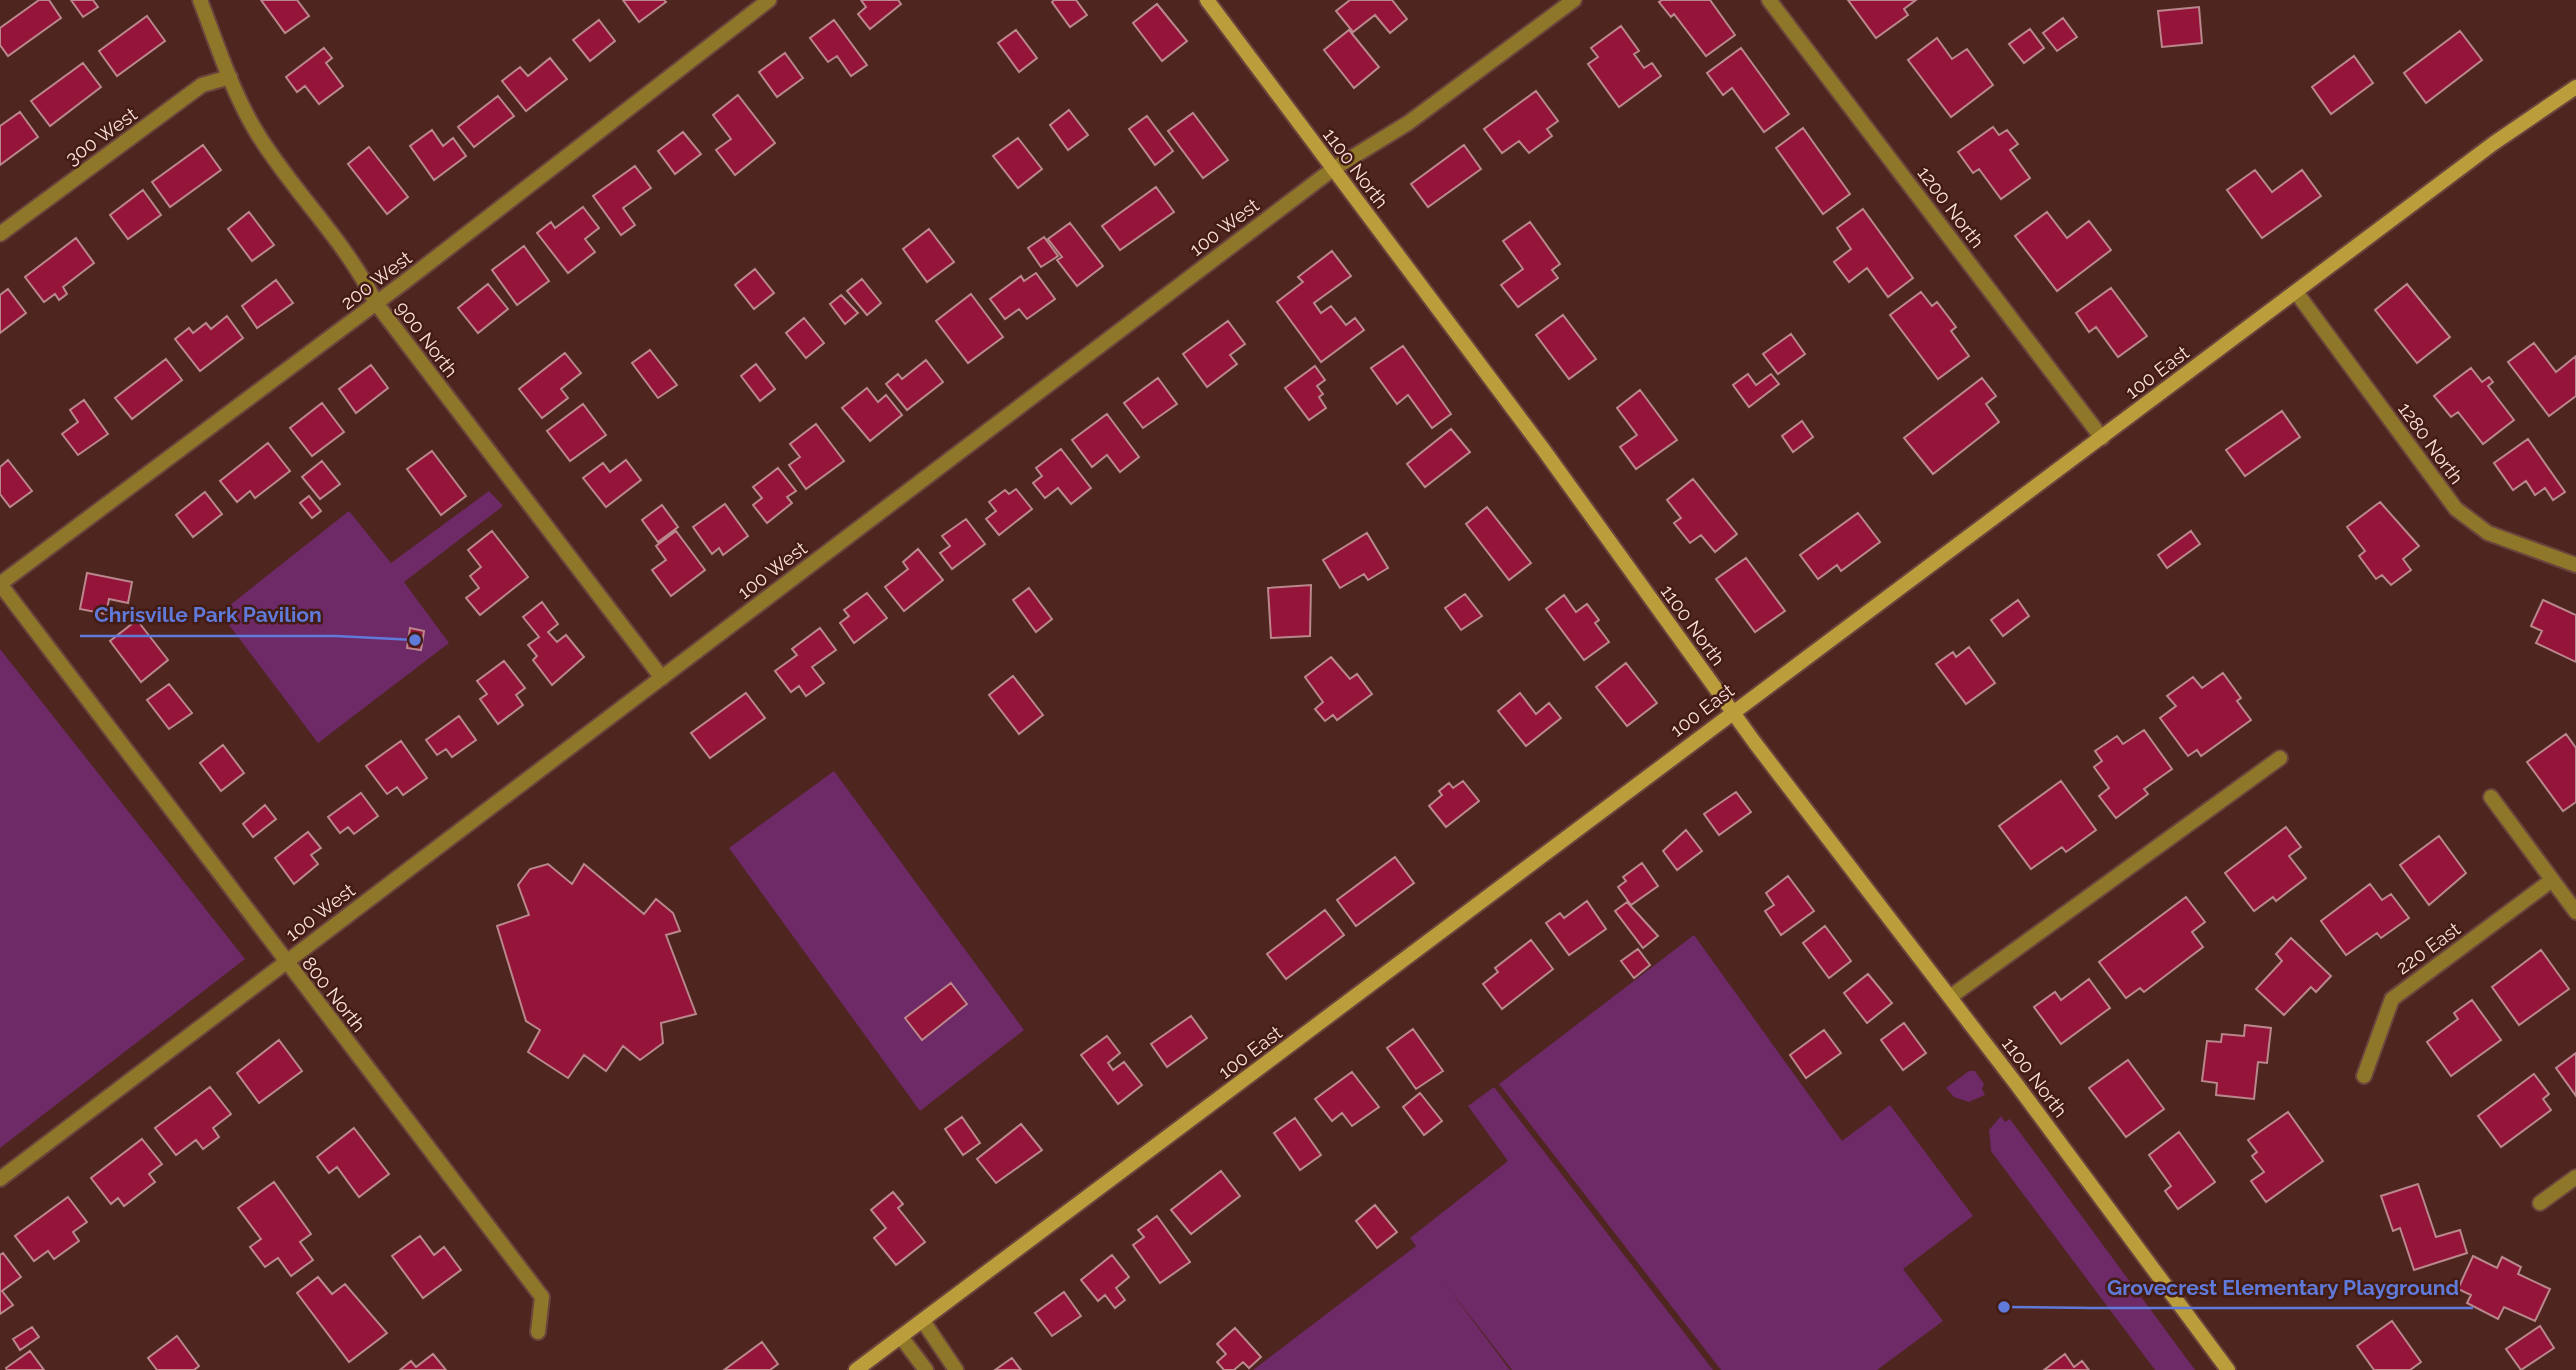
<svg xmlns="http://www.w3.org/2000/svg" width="2576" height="1370" font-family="Raleway,sans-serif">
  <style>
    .green { fill: #6e2967 }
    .building { fill: #95143a; stroke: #b9878c; stroke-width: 2 }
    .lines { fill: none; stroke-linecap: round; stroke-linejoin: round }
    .street-casing { stroke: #6a443d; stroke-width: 18 }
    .secondary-casing { stroke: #6a443d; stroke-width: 18 }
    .street { stroke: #8e7729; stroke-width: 14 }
    .secondary { stroke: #bb9d3b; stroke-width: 14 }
    .labels { text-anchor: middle; stroke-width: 5; stroke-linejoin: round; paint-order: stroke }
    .street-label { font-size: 19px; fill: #fce1db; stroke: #431c15 }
    .leader { fill: none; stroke: #607ad9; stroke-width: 2.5 }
    .callout-dot { fill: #607ad9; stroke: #431c15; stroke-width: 2.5 }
    .callout-label { font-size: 21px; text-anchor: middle; font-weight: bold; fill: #607ad9; stroke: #431c15; stroke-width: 5; stroke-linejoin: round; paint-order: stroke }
  </style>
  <rect width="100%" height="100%" fill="#4e261f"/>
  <path class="green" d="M489 491 503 506 404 582 449 643 318 743 220 613 349 511 391 563Z
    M0 649 245 959 0 1148Z
    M834 771 1024 1030 920 1111 729 848Z
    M1694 935 1842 1141 1890 1105 1973 1216 1903 1269 1943 1321 1877 1370H1721L1499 1084Z
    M1969 1071H1975L1984 1084 1982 1089 1985 1095 1969 1102 1954 1097 1946 1088Z
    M1494 1087 1713 1370H1512L1443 1281 1510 1370H1253L1416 1246 1410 1238 1508 1161 1468 1106Z
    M2001 1116 2005 1122 2010 1119 2195 1370H2155L1991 1151 1989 1130Z"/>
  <path class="building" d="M39 0H49L61 18 8 56 0 45V28Z
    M71 0H93L98 7 83 17Z
    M261 0H297L309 16 285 33Z
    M623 0H664L666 2 639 22Z
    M861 0H898L901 4 870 29 858 14 866 7Z
    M1054 0H1076L1087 15 1070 27 1052 2Z
    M1350 0H1392L1407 19 1390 33 1375 15 1353 32 1336 11Z
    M1662 0H1710L1735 35 1706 56 1674 14 1671 17 1659 2Z
    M1848 0H1916L1904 9 1908 15 1876 38Z
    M1157 4 1187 41 1162 61 1133 23Z
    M2199 7 2202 43 2162 47 2158 11Z
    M147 16 165 41 117 76 99 51Z
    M2063 18 2077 37 2057 51 2043 33Z
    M599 20 615 41 590 61 573 40Z
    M834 20 867 65 851 76 837 56 828 62 810 38Z
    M1621 26 1639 51 1634 54 1644 68 1652 63 1661 76 1619 107 1588 64 1598 57 1591 48Z
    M2030 29 2044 48 2024 63 2009 44Z
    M1016 30 1037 58 1019 72 998 43Z
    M1349 30 1379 67 1354 88 1324 50Z
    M2460 31 2482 60 2426 103 2404 73Z
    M1937 38 1952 59 1967 49 1993 85 1951 117 1908 60Z
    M324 48 332 58 326 63 343 86 319 104 305 86 297 92 286 77Z
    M1741 48 1789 114 1764 132 1732 88 1723 95 1707 73Z
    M785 53 803 78 777 97 759 72Z
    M2354 56 2373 83 2331 114 2312 87Z
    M550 58 567 79 526 111 502 81 520 67 528 76Z
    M83 63 101 87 50 126 31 101Z
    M1536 91 1558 121 1547 129 1552 136 1529 153 1519 141 1502 153 1484 129Z
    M738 95 775 143 735 175 716 150 731 139 713 115Z
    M498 96 514 116 474 147 458 127Z
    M1069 110 1088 135 1068 150 1050 125Z
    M20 112 38 137 0 165V126Z
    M1193 113 1228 160 1203 178 1168 131Z
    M1147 116 1173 151 1155 165 1129 129Z
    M1993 127 1999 135 2007 130 2018 144 2010 150 2030 178 2001 199 1979 169 1973 173 1958 152Z
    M1803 128 1850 194 1823 214 1776 148Z
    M432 130 443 146 453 138 466 156 434 180 410 146Z
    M683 132 701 154 675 174 658 151Z
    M1018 138 1042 169 1018 188 993 156Z
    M203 145 221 170 170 207 152 182Z
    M1464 145 1481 169 1428 207 1411 184Z
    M369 147 408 197 387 214 348 164Z
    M635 166 651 188 623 208 635 225 621 235 593 196Z
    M2255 170 2272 192 2302 170 2321 196 2262 238 2227 190Z
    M1156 187 1174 212 1120 250 1102 226Z
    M143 190 161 215 128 239 110 215Z
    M583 207 599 228 585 239 595 252 568 273 537 233 551 222 555 228Z
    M1863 209 1913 278 1888 297 1867 268 1849 282 1834 262 1851 249 1837 228Z
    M249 212 274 245 252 261 228 229Z
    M2047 212 2067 238 2089 221 2111 250 2057 291 2015 236Z
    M1530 222 1560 264 1552 270 1558 278 1518 307 1501 285 1523 269 1503 241Z
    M1070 223 1103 266 1077 286 1057 260 1062 257 1048 239Z
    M929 229 954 262 927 282 903 249Z
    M1044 237 1058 256 1041 267 1028 248Z
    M76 238 94 263 63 287 67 294 59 300 55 294 44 302 25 277Z
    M524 246 549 281 517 305 492 270Z
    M1332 251 1351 276 1314 303 1321 313 1331 306 1346 325 1355 318 1364 330 1321 362 1277 302 1303 282 1298 277Z
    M755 269 774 293 754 309 735 285Z
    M1036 273 1055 299 1027 319 1019 309 1005 319 990 299 1021 276 1024 281Z
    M862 279 881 303 867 315 847 291Z
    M276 280 293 303 257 328 242 306Z
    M488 284 508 309 478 333 458 308Z
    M2407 284 2450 337 2417 363 2375 310Z
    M2111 288 2147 336 2118 357 2096 327 2089 332 2076 313Z
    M8 289 26 313 0 333V295Z
    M1921 292 1932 306 1937 302 1956 327 1951 331 1969 356 1938 379 1890 315Z
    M971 294 1003 337 968 363 936 321Z
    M841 295 858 313 845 324 830 304Z
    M1563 315 1596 359 1569 379 1536 335Z
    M227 316 243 338 200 371 175 339 189 328 193 333 206 323 211 329Z
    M804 318 824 343 806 358 786 333Z
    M1228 321 1245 344 1230 355 1237 364 1207 387 1183 354Z
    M1791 334 1805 354 1778 374 1763 354Z
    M2534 343 2556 372 2576 356V396L2549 416 2508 362Z
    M1403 346 1451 414 1432 428 1408 395 1397 404 1371 368Z
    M650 350 677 385 658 398 632 363Z
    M565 353 581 373 561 389 568 398 542 418 519 389Z
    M166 359 182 380 132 419 115 398Z
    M926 360 943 382 907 410 886 384 898 374 902 379Z
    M756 364 775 389 760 401 741 376Z
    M371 365 388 388 356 413 339 389Z
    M1315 366 1325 380 1317 386 1323 394 1319 397 1326 408 1309 420 1285 388Z
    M2471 368 2482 382 2489 377 2493 382 2488 386 2514 420 2483 444 2458 412 2451 417 2434 396Z
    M1748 374 1756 385 1771 374 1779 384 1749 407 1733 385Z
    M1158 378 1177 404 1143 428 1124 403Z
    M1982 378 1996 396 1986 404 1999 422 1933 474 1904 438Z
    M867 388 878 402 886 395 902 415 870 441 842 408Z
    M1640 390 1677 440 1636 469 1620 447 1637 435 1617 408Z
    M84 400 108 434 78 455 62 434 78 422 70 410Z
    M322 403 344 432 312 456 290 428Z
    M583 404 606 435 570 461 547 431Z
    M2282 411 2300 437 2245 476 2226 450Z
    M1107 414 1139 457 1120 472 1107 455 1092 467 1072 440Z
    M1802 421 1813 437 1793 452 1782 436Z
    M816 424 844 461 806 489 789 465 800 457 790 444Z
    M1451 429 1470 452 1425 487 1407 464Z
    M2528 439 2565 492 2553 500 2545 488 2535 495 2526 481 2513 490 2494 463Z
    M268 443 290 471 255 498 250 491 237 502 220 481Z
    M1061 449 1091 488 1071 504 1058 488 1045 498 1033 483 1042 476 1036 468Z
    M432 451 466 496 441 515 407 469Z
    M8 460 32 491 10 507 0 494V467Z
    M626 460 641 480 606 507 583 478 603 463 610 472Z
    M322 461 340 484 320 499 302 477Z
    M778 468 796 491 787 497 792 503 767 523 753 505 762 498 753 487Z
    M1693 479 1737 534 1715 552 1701 535 1690 543 1674 523 1681 518 1667 500Z
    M1016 489 1032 509 999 535 986 519 996 511 989 502 1005 490 1009 494Z
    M205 492 222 514 193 537 176 515Z
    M309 496 321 511 312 518 300 503Z
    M2380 502 2419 546 2403 559 2411 570 2391 585 2382 575 2376 579 2359 556 2365 551 2347 527Z
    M725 504 748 536 723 555 719 548 712 554 693 527Z
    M662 505 678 527 658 542 642 520Z
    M1487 507 1531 563 1509 580 1466 524Z
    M1858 513 1880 542 1841 571 1837 565 1818 579 1800 555Z
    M966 519 985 544 952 569 940 553 950 546 942 536Z
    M492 531 528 577 480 615 466 598 479 588 470 576 481 567 468 550Z
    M676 531 705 570 671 596 652 570 666 560 656 546Z
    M2191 531 2200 544 2167 568 2158 555Z
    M1367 533 1388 568 1368 580 1364 574 1340 588 1323 560Z
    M918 549 943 580 904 611 885 587 908 569 903 562Z
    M1746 558 1785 611 1755 632 1716 579Z
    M87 573 132 582 128 603 109 599 106 614 80 609Z
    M1311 585 1310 636 1271 638 1268 588Z
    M1029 588 1052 619 1036 632 1013 600Z
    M867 593 887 618 854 643 840 623 849 616 844 610Z
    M1465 594 1482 616 1461 630 1445 608Z
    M1564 595 1576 612 1587 604 1599 620 1595 623 1609 642 1584 660 1546 609Z
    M2018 600 2029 616 2003 636 1991 620Z
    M2543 600 2576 615V662L2536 643 2542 631 2531 626Z
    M542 602 558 624 548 632 557 642 566 635 584 657 552 685 533 660 537 656 528 645 539 637 523 617Z
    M137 620 168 660 141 682 110 641Z
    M410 628 424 631 421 650 407 648Z
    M820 628 836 650 812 667 824 683 806 696 799 686 791 692 775 671 797 655 792 649Z
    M1969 647 1995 683 1966 704 1936 664 1953 652 1956 657Z
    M1331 657 1350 679 1357 674 1372 694 1337 720 1333 715 1325 721 1315 709 1323 702 1305 677Z
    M504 661 525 688 516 695 523 705 498 724 480 699 487 694 477 681Z
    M1626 663 1657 703 1627 726 1596 687Z
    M2223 673 2241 698 2237 701 2251 720 2201 756 2197 750 2188 756 2160 718 2176 706 2167 696 2193 677 2202 688Z
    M1013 676 1043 715 1019 734 989 695Z
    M169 684 192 713 169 729 147 700Z
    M746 693 765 718 710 758 691 733Z
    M1520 693 1536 714 1549 703 1561 718 1526 746 1498 711Z
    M459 716 476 740 452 757 446 749 437 755 426 740Z
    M2144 730 2172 769 2144 789 2148 794 2116 818 2099 796 2109 788 2094 767 2102 761 2095 751 2117 736 2123 744Z
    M2566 734 2576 748V802L2563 811 2527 762Z
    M401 741 427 778 403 795 397 787 387 794 366 766Z
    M223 745 244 773 221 791 200 763Z
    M1463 781 1479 801 1446 827 1429 806 1442 795 1439 791 1449 783 1453 788Z
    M2061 781 2096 830 2066 852 2062 847 2031 869 1999 826Z
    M1736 792 1751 812 1719 835 1704 814Z
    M361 793 378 816 354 834 348 827 340 833 328 817Z
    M265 805 276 819 253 837 243 824Z
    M2286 827 2301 847 2289 856 2306 878 2276 901 2273 897 2254 911 2225 873Z
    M1686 830 1702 851 1677 870 1663 851Z
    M308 832 321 848 311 855 318 864 294 884 275 858Z
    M2439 836 2466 873 2429 905 2400 865Z
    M1395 857 1414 883 1356 926 1337 900Z
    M1642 863 1658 886 1631 905 1618 887 1626 881 1623 877Z
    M548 864 572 884 584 864 644 914 656 899 673 913 680 931 666 935 696 1014 661 1023 663 1043 640 1060 623 1046 606 1071 584 1055 568 1078 528 1052 540 1030 526 1021 497 926 529 915 518 885 530 869Z
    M1788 876 1814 911 1781 935 1765 911 1774 905 1766 893Z
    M2370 884 2382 900 2391 894 2409 918 2381 938 2377 933 2346 955 2321 921Z
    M2186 897 2205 922 2192 932 2203 947 2144 992 2140 988 2126 998 2099 962Z
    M1587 901 1606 929 1569 955 1546 923 1560 913 1564 918Z
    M1627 902 1658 936 1643 948 1615 911Z
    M1325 910 1344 935 1286 979 1267 954Z
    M1825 926 1851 961 1829 978 1803 943Z
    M2291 938 2331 976 2316 992 2311 987 2284 1015 2256 989 2282 961 2276 954Z
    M1531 940 1553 969 1502 1009 1483 984 1498 972 1495 968Z
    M1638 949 1650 965 1634 978 1621 961Z
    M2541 950 2569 989 2519 1025 2492 987Z
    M1868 974 1892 1003 1867 1023 1844 993Z
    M2089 979 2110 1008 2061 1044 2034 1007 2055 992 2061 1000Z
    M951 983 967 1004 922 1040 905 1018Z
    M2472 1000 2501 1040 2451 1076 2427 1042 2458 1019 2454 1013Z
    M1191 1016 1207 1038 1167 1067 1151 1044Z
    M1904 1023 1926 1053 1903 1070 1881 1040Z
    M2245 1025 2271 1028 2267 1063 2258 1062 2254 1099 2216 1095 2217 1083 2202 1081 2207 1041 2221 1042 2222 1034 2244 1036Z
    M1413 1029 1443 1071 1416 1089 1387 1048Z
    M1824 1030 1841 1053 1806 1078 1790 1055Z
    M1107 1036 1120 1053 1108 1063 1113 1070 1124 1062 1142 1085 1118 1104 1081 1055Z
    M279 1040 302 1071 259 1103 237 1073Z
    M2576 1053V1096L2556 1068Z
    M2128 1060 2164 1109 2126 1137 2089 1088Z
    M1352 1072 1379 1107 1352 1126 1342 1113 1332 1121 1315 1099Z
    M2534 1074 2549 1094 2543 1099 2551 1110 2501 1147 2478 1116Z
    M210 1087 231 1114 213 1128 219 1137 203 1149 196 1140 176 1155 155 1128Z
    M1420 1093 1442 1121 1424 1135 1403 1107Z
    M2288 1112 2323 1161 2266 1202 2251 1181 2264 1172 2252 1156 2257 1152 2248 1140Z
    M962 1117 980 1143 963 1155 945 1129Z
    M1295 1118 1321 1155 1300 1170 1274 1133Z
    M1021 1124 1042 1150 996 1183 977 1159Z
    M354 1128 389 1174 359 1197 337 1167 329 1173 317 1157Z
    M2179 1132 2215 1182 2178 1209 2165 1191 2171 1186 2149 1155Z
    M142 1139 162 1164 149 1174 155 1182 124 1206 118 1198 111 1204 91 1178Z
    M1221 1171 1240 1196 1191 1234 1171 1210Z
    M274 1182 311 1234 300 1242 313 1260 291 1276 278 1258 265 1267 250 1247 261 1239 238 1208Z
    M2418 1184 2436 1237 2460 1230 2467 1253 2414 1270 2400 1228 2393 1231 2381 1196Z
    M893 1192 903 1204 898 1208 925 1242 896 1265 874 1238 886 1228 871 1210Z
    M68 1197 87 1222 73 1232 79 1241 54 1259 48 1251 34 1261 15 1236Z
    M1375 1205 1397 1232 1377 1248 1356 1221Z
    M1157 1216 1190 1262 1160 1283 1133 1245 1144 1237 1138 1230Z
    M420 1236 434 1255 444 1247 461 1270 423 1298 392 1256Z
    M3 1253 21 1277 2 1291 13 1305 0 1314V1255Z
    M1112 1255 1129 1277 1116 1288 1125 1300 1115 1308 1105 1295 1098 1301 1081 1280Z
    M2473 1256 2497 1268 2502 1257 2521 1267 2518 1274 2550 1289 2535 1321 2504 1307 2498 1319 2467 1303 2471 1295 2458 1289Z
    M318 1277 332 1294 345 1284 387 1333 349 1362 297 1293Z
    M1064 1292 1081 1316 1052 1336 1035 1313Z
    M2392 1321 2421 1362 2410 1370H2374L2357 1346Z
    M2540 1326 2554 1348 2521 1370 2506 1349Z
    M32 1327 39 1337 20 1350 13 1339Z
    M1235 1328 1261 1357 1249 1368 1243 1362 1234 1370H1224L1217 1362 1226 1354 1217 1344Z
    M177 1336 199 1366 194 1370H157L148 1358Z
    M762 1342 778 1364 770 1370H724Z
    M30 1351 44 1370H7L6 1368Z
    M433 1354 446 1370H400L411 1361 416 1367Z
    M2065 1354 2074 1367 2082 1361 2089 1370H2044Z
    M1012 1358 1021 1370H995Z"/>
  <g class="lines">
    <g class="street-casing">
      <path id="street" d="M200 0C217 44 232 92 257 133 293 192 345 240 376 303L662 678
        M1769 0 2102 438
        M0 234 202 85 230 77
        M2296 292 2456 509 2488 533 2576 565
        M0 584 407 280 769 0
        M0 584 542 1297 538 1332
        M2491 797 2576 912
        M1950 997 2280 758
        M2364 1076 2392 999 2552 880
        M0 1179 1333 169 1408 123 1574 0
        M2540 1203 2576 1177
        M923 1321 956 1370
        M901 1337 926 1370"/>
    </g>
    <g class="secondary-casing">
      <path id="secondary" d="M1207 0 1543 449 1755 743 2017 1085 2228 1370
        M856 1370 2494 143 2576 87"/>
    </g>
    <use href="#street" class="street"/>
    <use href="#secondary" class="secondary"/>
  </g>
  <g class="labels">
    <g class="street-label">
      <text transform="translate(101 136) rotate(-36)" y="7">300 West</text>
      <text transform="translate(1356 168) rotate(53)" y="7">1100 North</text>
      <text transform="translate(1951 207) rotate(53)" y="7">1200 North</text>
      <text transform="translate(1224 227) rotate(-37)" y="7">100 West</text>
      <text transform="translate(376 280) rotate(-37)" y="7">200 West</text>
      <text transform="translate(427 339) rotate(53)" y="7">900 North</text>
      <text transform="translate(2157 372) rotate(-37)" y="7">100 East</text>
      <text transform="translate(2431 443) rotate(54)" y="7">1280 North</text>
      <text transform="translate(772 570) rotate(-37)" y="7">100 West</text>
      <text transform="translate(1693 625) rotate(54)" y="7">1100 North</text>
      <text transform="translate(1702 710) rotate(-37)" y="7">100 East</text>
      <text transform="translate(320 912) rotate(-37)" y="7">100 West</text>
      <text transform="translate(2428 948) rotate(-36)" y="7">220 East</text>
      <text transform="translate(334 994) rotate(52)" y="7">800 North</text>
      <text transform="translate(1250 1052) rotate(-37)" y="7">100 East</text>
      <text transform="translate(2035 1077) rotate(53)" y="7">1100 North</text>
    </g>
  </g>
  <path class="leader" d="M415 640L336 636H80M2004 1307L2093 1308H2473"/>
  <g class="callout-dot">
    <circle cx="415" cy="640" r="7"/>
    <circle cx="2004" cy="1307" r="7"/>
  </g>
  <g class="callout-label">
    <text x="208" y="622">Chrisville Park Pavilion</text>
    <text x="2283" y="1295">Grovecrest Elementary Playground</text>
  </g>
</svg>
